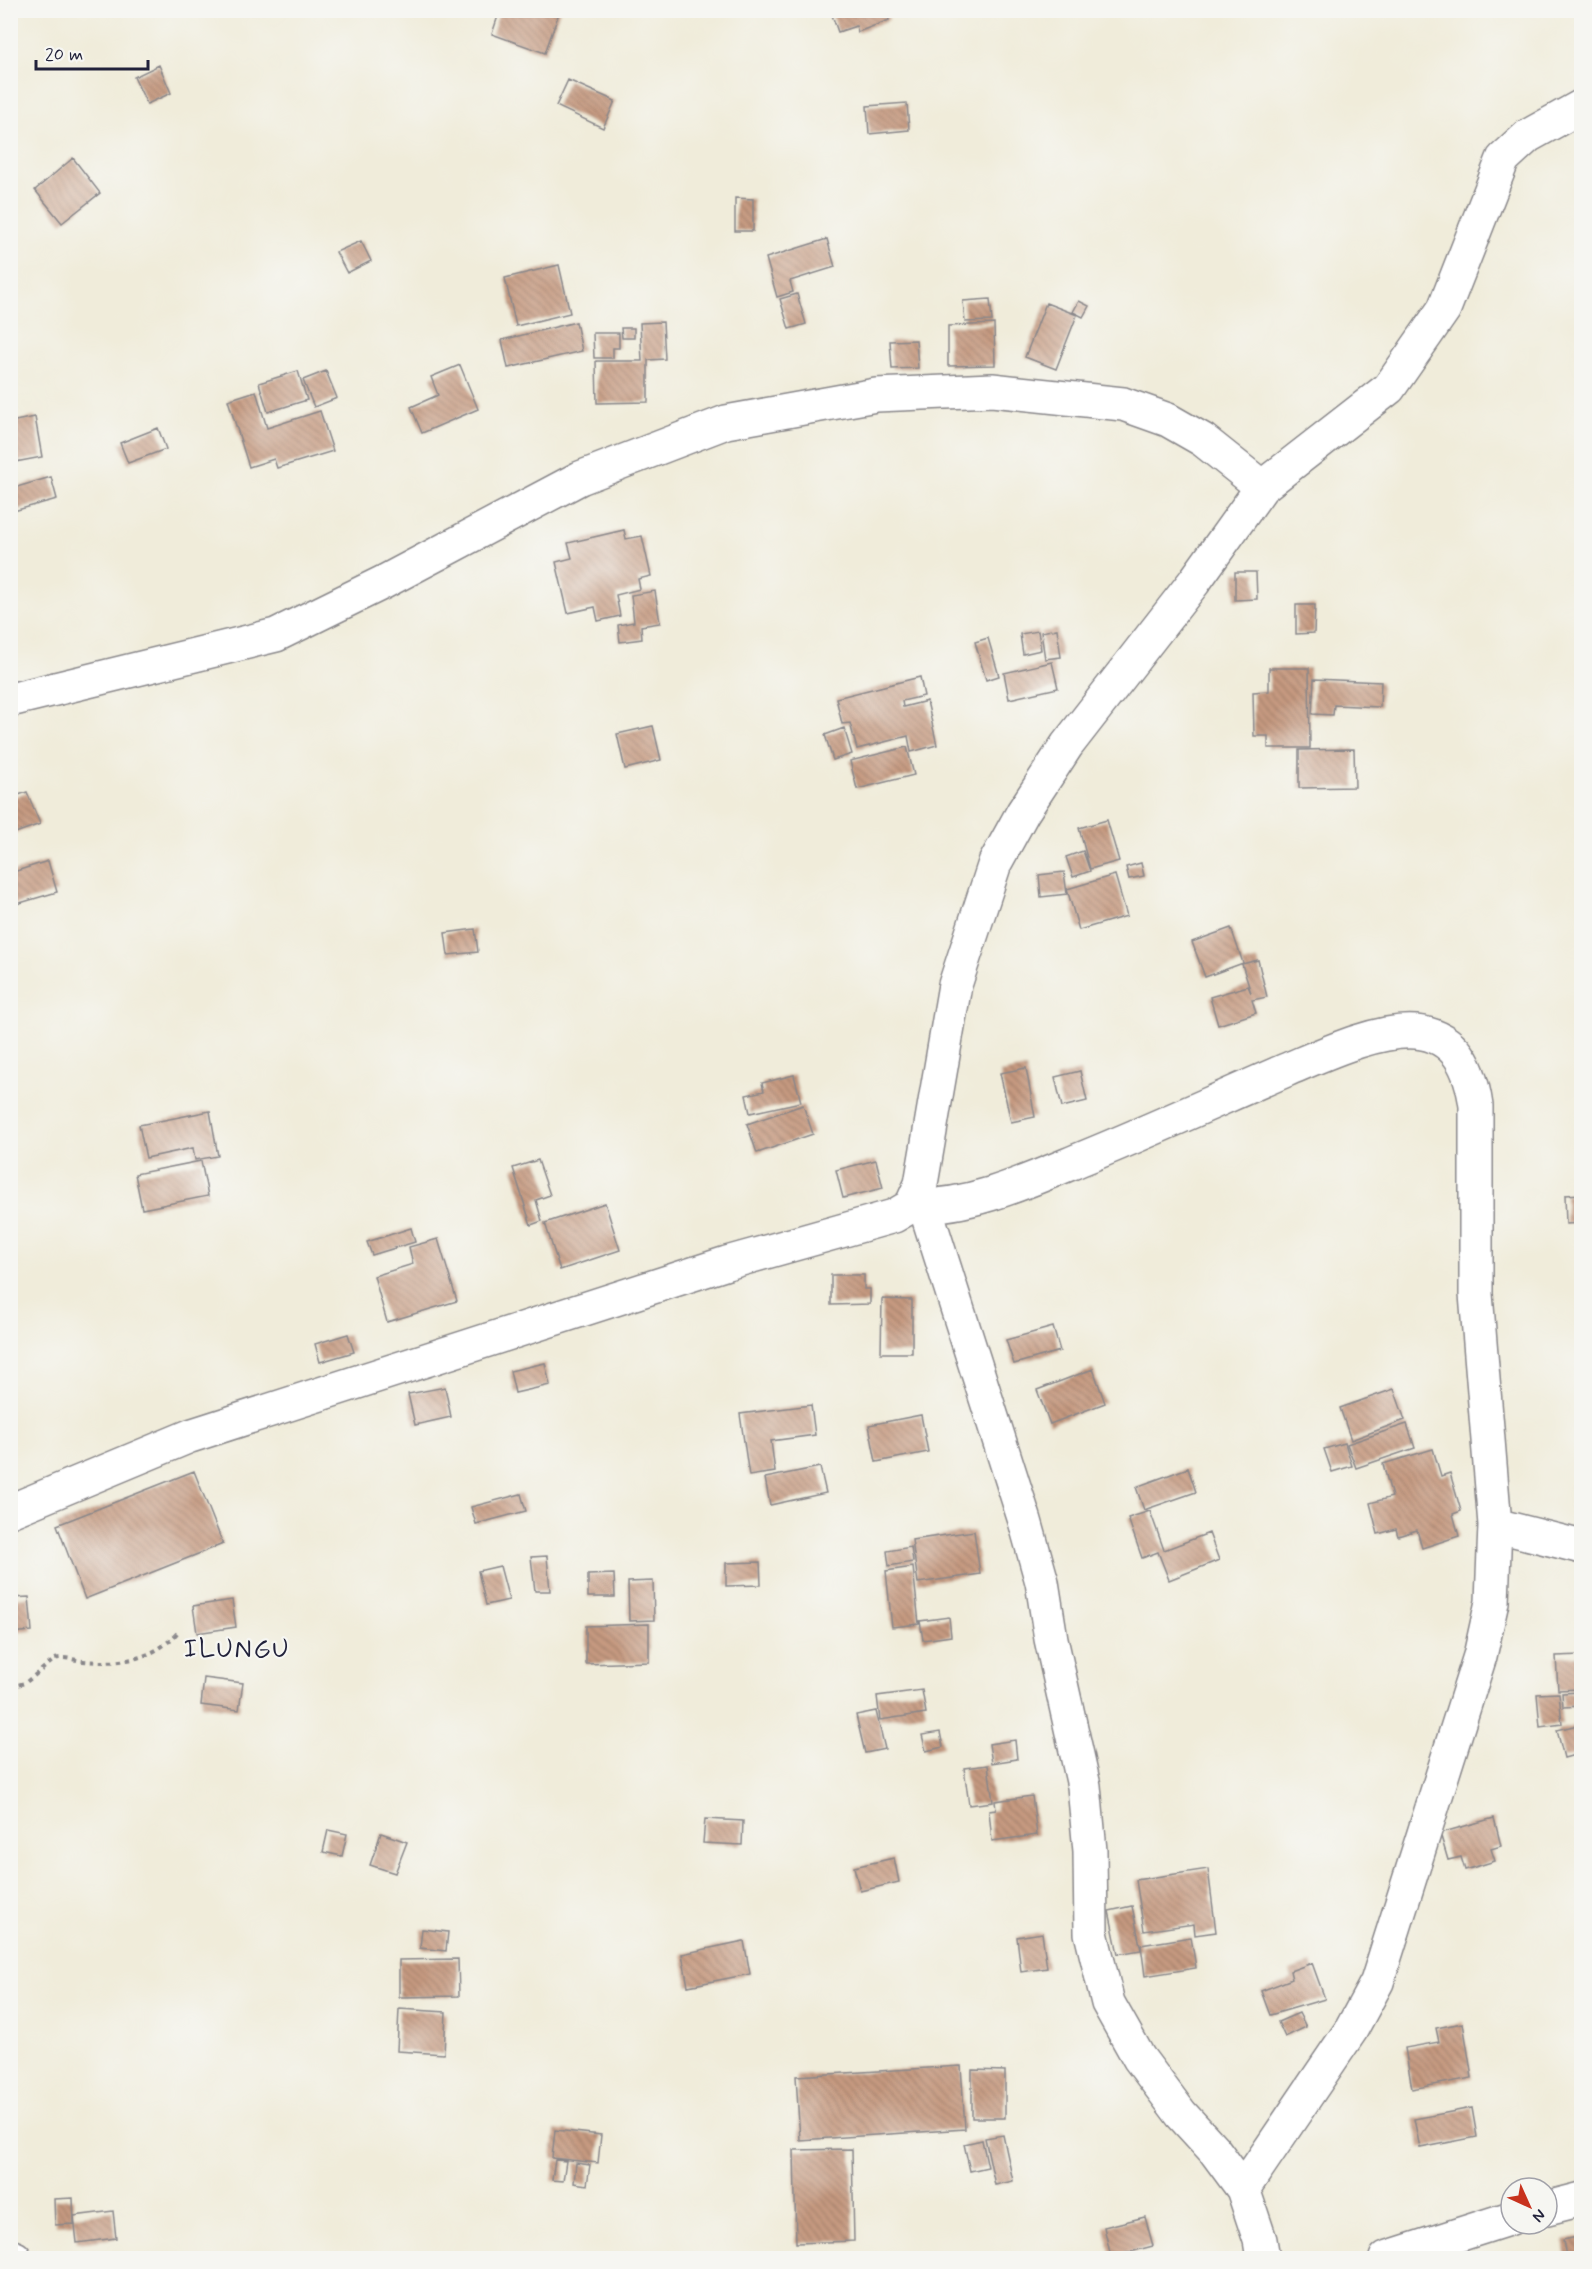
<svg xmlns="http://www.w3.org/2000/svg" width="1592" height="2269" font-family="Mynerve,sans-serif">
  <style>
    .building { fill: url(#building-back-hatch) }
    .lines { fill: none; stroke-linecap: round; stroke-linejoin: round }
    .minor-casing { stroke: #89878a; stroke-width: 36 }
    .path { stroke: #89878a; stroke-width: 4; stroke-dasharray: 4.5 4.5; stroke-linecap: butt }
    .minor { stroke: #fff; stroke-width: 33 }
    .labels { text-anchor: middle; stroke-width: 4.5; stroke-linejoin: round; paint-order: stroke }
    .quarter-label { font-size: 26px; letter-spacing: 1.5px; fill: #22223b; stroke: #f6f6f2 }
  </style>
  <defs>
    <pattern id="building-back-hatch" width="6" height="6" patternUnits="userSpaceOnUse" patternTransform="scale(1.5)"><rect width="6" height="6" fill="#c69a80"/><path d="M-1 5l2 2M0 0l6 6M5-1l2 2" fill="none" stroke="#a07d6a"/></pattern>
  </defs>
  <rect width="100%" height="100%" fill="#f6f6f2"/>
  <filter id="ink" filterUnits="userSpaceOnUse"><feTurbulence type="fractalNoise" baseFrequency=".0167" numOctaves="2"/><feDisplacementMap in="SourceGraphic" scale="12" xChannelSelector="R" yChannelSelector="G"/><feConvolveMatrix kernelMatrix="1 2 1 2 8 2 1 2 1" color-interpolation-filters="sRGB"/></filter>
  <filter id="wash" filterUnits="userSpaceOnUse"><feTurbulence type="fractalNoise" baseFrequency=".008" numOctaves="4" result="noise"/><feDisplacementMap in="SourceGraphic" scale="24" xChannelSelector="R" yChannelSelector="G"/><feGaussianBlur stdDeviation="1.35" result="paint"/><feColorMatrix in="noise" values="0 0 0 0 0 0 0 0 0 0 0 0 0 0 0 0 0 1.4 0 .05"/><feComposite in="paint" operator="in"/></filter>
  <g filter="url(#wash)">
    <rect width="100%" height="100%" fill="#f0ecda"/>
    <g id="blocks">
      <path class="building" d="M500 10H560L545 53 492 34Z
        M844 10H886L889 20 858 32 856 26 838 32 832 15Z
        M159 65 171 93 147 104 134 77Z
        M568 80 615 101 603 128 556 106Z
        M907 103 909 130 869 134 867 106Z
        M73 158 100 193 62 223 35 190Z
        M735 198 753 199V231H735Z
        M827 239 835 267 790 281 793 292 777 297 766 258Z
        M361 241 371 261 347 273 336 252Z
        M559 265 570 313 516 326 505 278Z
        M797 294 806 324 789 329 780 299Z
        M990 299 992 321 965 322 963 301Z
        M1079 301 1089 306 1083 317 1073 312Z
        M1046 303 1077 315 1056 369 1025 357Z
        M576 322 582 351 508 368 502 340Z
        M663 322 665 359 648 360V402L597 403 596 361H642L640 323Z
        M994 324 995 365 948 366V326Z
        M621 328H634V338H622Z
        M593 333H619V348H613V358H594Z
        M916 340 918 368 892 369 890 341Z
        M460 365 478 409 422 433 411 407 438 395 431 377Z
        M298 371 307 400 268 412 259 383Z
        M326 371 337 398 314 407 303 380Z
        M256 391 267 428 320 411 333 451 277 468 274 459 249 467 228 400Z
        M35 417 42 457 10 463V422Z
        M158 428 166 449 128 463 120 443Z
        M51 477 57 499 10 512V489Z
        M624 530 626 539 642 536 651 576 638 579 640 589 616 595 620 616 598 621 595 607 568 613 556 562 572 558 568 543Z
        M1235 572H1256L1257 599 1235 600Z
        M655 591 660 623 641 626 642 639 620 642 618 625 634 622 631 595Z
        M1296 605H1315L1314 633 1296 634Z
        M1057 629 1061 657 1045 659 1041 632Z
        M1038 631 1041 650 1023 654 1020 634Z
        M988 638 999 676 986 680 975 642Z
        M1052 662 1058 688 1009 699 1004 673Z
        M1269 668H1309L1310 748H1268V736H1254L1253 692 1269 691Z
        M920 677 924 696 902 701 903 707 927 701 937 745 911 752 908 736 857 749 850 723 842 724 836 698Z
        M1314 679 1381 682 1380 707 1334 705 1333 715 1312 714Z
        M653 726 661 760 625 769 617 734Z
        M844 728 852 754 833 760 825 735Z
        M907 747 914 775 857 789 850 761Z
        M1354 749 1355 787 1299 788V750Z
        M27 792 40 824 10 835V798Z
        M1107 820 1119 861 1090 869 1079 828Z
        M1083 851 1090 871 1073 877 1066 857Z
        M48 861 57 892 10 906V873Z
        M1141 863 1144 876 1129 879 1126 867Z
        M1064 872 1067 894 1041 897 1039 875Z
        M1115 875 1127 916 1079 930 1067 889Z
        M1231 928 1243 963 1205 977 1192 942Z
        M475 929 478 952 448 955 445 933Z
        M1258 960 1267 997 1252 1000 1256 1013 1218 1025 1210 997 1248 986 1251 993 1242 964Z
        M1026 1068 1035 1117 1011 1122 1000 1073Z
        M1080 1071 1087 1101 1062 1107 1055 1077Z
        M794 1075 801 1102 750 1113 746 1095 764 1091 762 1083Z
        M803 1105 813 1134 757 1153 747 1124Z
        M210 1111 218 1156 195 1160 193 1148 146 1158 139 1125Z
        M538 1160 550 1195 536 1200 542 1221 531 1225 513 1168Z
        M876 1160 883 1188 843 1198 836 1170Z
        M201 1161 208 1196 142 1209 135 1174Z
        M1582 1194V1223L1566 1224 1565 1195Z
        M605 1203 620 1250 560 1270 545 1223Z
        M411 1228 415 1242 372 1255 367 1242Z
        M438 1239 457 1301 387 1322 374 1276 413 1264 409 1247Z
        M831 1275H864V1289H870V1304L831 1305Z
        M882 1299 912 1300V1353H881Z
        M1053 1327 1060 1351 1014 1364 1006 1340Z
        M348 1334 354 1352 320 1362 315 1344Z
        M545 1363 550 1385 515 1393 510 1371Z
        M1093 1369 1105 1403 1050 1424 1037 1390Z
        M445 1387 451 1417 415 1425 408 1394Z
        M1394 1389 1405 1420 1351 1440 1340 1408Z
        M811 1405 815 1435 771 1441 775 1472 749 1476 740 1414Z
        M921 1415 928 1452 876 1462 869 1425Z
        M1407 1424 1415 1448 1356 1468 1347 1444Z
        M1345 1443 1352 1466 1332 1472 1324 1449Z
        M1433 1449 1441 1476 1450 1473 1461 1511 1453 1514 1459 1536 1422 1548 1417 1530 1398 1536 1396 1529 1378 1534 1370 1503 1392 1497 1383 1464Z
        M820 1467 826 1493 770 1505 765 1478Z
        M1188 1468 1196 1492 1144 1510 1136 1487Z
        M194 1471 223 1544 85 1599 57 1525Z
        M521 1494 526 1511 476 1524 471 1507Z
        M1150 1511 1164 1550 1209 1533 1219 1560 1169 1580 1158 1552 1142 1558 1128 1518Z
        M974 1531 980 1574 918 1583 912 1540Z
        M911 1547 913 1562 889 1566 887 1551Z
        M547 1556 550 1591H535L531 1557Z
        M760 1562 761 1585 726 1586V1563Z
        M500 1566 509 1600 486 1605 478 1571Z
        M913 1567 919 1624 892 1627 886 1571Z
        M614 1574 615 1597H588V1575Z
        M653 1581 654 1620 629 1621 628 1582Z
        M29 1597 32 1631 10 1633V1598Z
        M232 1600 236 1627 197 1633 193 1606Z
        M949 1617 951 1636 923 1640 920 1621Z
        M649 1624V1662L586 1664V1626Z
        M1582 1655V1689L1558 1690 1556 1656Z
        M204 1678 243 1683 239 1710 201 1705Z
        M922 1690 926 1713 880 1720 877 1696Z
        M1581 1692 1582 1706 1563 1707 1562 1693Z
        M1559 1693 1562 1724 1540 1727 1537 1694Z
        M876 1711 885 1749 865 1753 856 1715Z
        M1582 1724V1753L1564 1758 1557 1730Z
        M940 1732 943 1747 926 1751 922 1735Z
        M1015 1740 1017 1759 992 1763 989 1744Z
        M988 1765 993 1802 969 1805 964 1768Z
        M1032 1796 1037 1835 992 1841 989 1811 996 1810 995 1801Z
        M1494 1818 1501 1846 1491 1849 1495 1861 1465 1870 1461 1857 1448 1860 1440 1833Z
        M705 1819 743 1821 742 1845 703 1843Z
        M328 1830 347 1834 342 1856 323 1852Z
        M381 1833 407 1842 395 1873 370 1865Z
        M894 1858 899 1882 860 1891 854 1867Z
        M1208 1869 1216 1932 1195 1935 1194 1924 1144 1931 1136 1880Z
        M1132 1906 1141 1950 1118 1954 1109 1911Z
        M422 1929 448 1932 446 1951 420 1948Z
        M1042 1933 1047 1968 1021 1972 1017 1937Z
        M1191 1937 1196 1968 1145 1976 1141 1945Z
        M744 1941 750 1974 688 1986 682 1954Z
        M458 1959 459 1996 399 1997V1960Z
        M1312 1963 1325 1999 1270 2015 1261 1991 1292 1979 1290 1971Z
        M399 2009 446 2012 444 2054 397 2051Z
        M1299 2013 1306 2027 1285 2037 1278 2022Z
        M1463 2023 1472 2078 1412 2089 1405 2048 1439 2042 1436 2028Z
        M961 2066 965 2129 800 2140 796 2076Z
        M972 2070 1005 2071V2118H972Z
        M1472 2108 1477 2137 1420 2148 1414 2119Z
        M555 2130 601 2135 598 2163 552 2158Z
        M1003 2135 1013 2181 995 2185 985 2138Z
        M982 2140 988 2167 970 2171 964 2144Z
        M852 2149 854 2241 796 2243 794 2150Z
        M555 2160 566 2161 563 2181 552 2180Z
        M576 2163 590 2165 587 2185 574 2183Z
        M73 2198 74 2224 55 2225 54 2199Z
        M113 2211 116 2238 77 2243 74 2216Z
        M1145 2217 1153 2246 1111 2257 1104 2227Z
        M1582 2236V2258H1566L1563 2240Z"/>
    </g>
  </g>
  <g filter="url(#ink)">
    <use href="#blocks" fill-opacity="0" stroke="#89878a" stroke-width="1.5"/>
    <g class="lines">
      <g class="minor-casing">
        <path id="minor" d="M10 700 276 635 384 582 580 478 726 422 876 395 992 390 1123 404 1168 420 1203 440 1262 487
          M911 1206C969 1208 1028 1181 1081 1159 1150 1131 1217 1100 1286 1070 1322 1055 1376 1029 1416 1032 1458 1036 1471 1070 1476 1106V1294L1495 1525 1492 1602 1480 1656 1377 1982 1351 2030 1243 2189
          M925 1207 1025 1521 1042 1582 1051 1639 1084 1786 1090 1851 1091 1933 1108 2003 1139 2058 1181 2114 1215 2151 1243 2189 1260 2240 1263 2258
          M10 1511 190 1436 727 1263 894 1216 911 1206 921 1184 955 985 995 863 1023 812 1067 745 1194 582 1262 487 1389 388 1444 309 1503 159 1528 136 1582 106
          M1495 1525 1582 1547
          M1547 2208 1582 2199
          M10 2256 15 2258
          M1386 2258 1511 2218"/>
      </g>
      <path class="path" d="M10 1687 25 1683 55 1659C65 1656 73 1660 83 1661 119 1664 153 1661 178 1632"/>
      <use href="#minor" class="minor"/>
    </g>
  </g>
  <g class="labels">
    <g class="quarter-label">
      <text x="237" y="1657">ILUNGU</text>
    </g>
  </g>
  <rect width="1592" height="2269" fill="none" stroke="#f6f6f2" stroke-width="36"/>
  <g transform="translate(1529 2206) rotate(135)"><circle r="28" fill="#f6f6f2" stroke="#a1a1a9" stroke-width="1.5"/>
  <path d="M0-4.5L10 22L0 15L-10 22Z" fill="#c8321e"/>
  <text y="-9" font-size="16" font-weight="bold" text-anchor="middle" fill="#22223b">N</text>
  </g>
  <path d="M36 60v9h112v-9" fill="none" stroke="#22223b" stroke-width="3"/>
  <text x="45" y="60" font-size="18" fill="#22223b" stroke="#f6f6f2" stroke-width="4.5" paint-order="stroke">20 m</text>
</svg>
